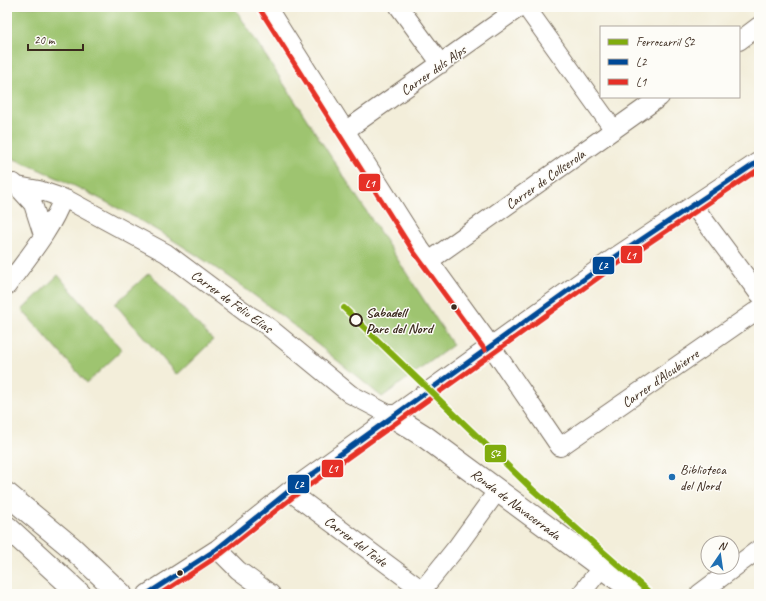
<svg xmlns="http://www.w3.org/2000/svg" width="766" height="601" font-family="Caveat,sans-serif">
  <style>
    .green { fill: #9ec46f; stroke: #6c7746 }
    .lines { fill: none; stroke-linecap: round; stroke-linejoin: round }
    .minor-casing { stroke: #7b6f60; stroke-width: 20 }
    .tertiary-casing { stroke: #7b6f60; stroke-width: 24 }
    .minor { stroke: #fff; stroke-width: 18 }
    .tertiary { stroke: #fff; stroke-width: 22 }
    .bus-1-casing { stroke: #fdfcf7; stroke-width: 8 }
    .bus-2-casing { stroke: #fdfcf7; stroke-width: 8 }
    .bus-1 { stroke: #004996; stroke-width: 5 }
    .bus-2 { stroke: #e63027; stroke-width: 5 }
    .rail-1-casing { stroke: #fdfcf7; stroke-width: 9 }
    .rail-1 { stroke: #80ac0d; stroke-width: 6 }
    .bus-dot { fill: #3b2a1e; stroke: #fdfcf7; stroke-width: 1.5 }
    .stop-dot { fill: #fdfcf7; stroke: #3b2a1e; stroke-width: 2 }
    .poi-dot { fill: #1f6fb2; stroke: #fdfcf7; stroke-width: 1.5 }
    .labels { text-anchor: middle; stroke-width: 3; stroke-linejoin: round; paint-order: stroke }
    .street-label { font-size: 14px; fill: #3b2a1e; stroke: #fdfcf7 }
    .stop-label { font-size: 14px; font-weight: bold; fill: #3b2a1e; stroke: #fdfcf7; text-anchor: start }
    .poi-label { font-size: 14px; fill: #3b2a1e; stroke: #fdfcf7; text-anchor: start }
    .line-badge { stroke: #fdfcf7; stroke-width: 1.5 }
    .badge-label { font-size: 11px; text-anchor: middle; font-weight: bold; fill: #fff }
  </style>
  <rect width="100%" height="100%" fill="#fdfcf7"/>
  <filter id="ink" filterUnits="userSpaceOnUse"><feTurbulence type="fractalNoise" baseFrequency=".025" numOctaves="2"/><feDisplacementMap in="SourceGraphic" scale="8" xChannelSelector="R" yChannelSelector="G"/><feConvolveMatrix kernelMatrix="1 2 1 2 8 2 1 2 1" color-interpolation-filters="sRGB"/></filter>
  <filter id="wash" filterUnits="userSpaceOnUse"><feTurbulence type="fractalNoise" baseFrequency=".012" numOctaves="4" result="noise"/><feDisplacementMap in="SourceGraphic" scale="16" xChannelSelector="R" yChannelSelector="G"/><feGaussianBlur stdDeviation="0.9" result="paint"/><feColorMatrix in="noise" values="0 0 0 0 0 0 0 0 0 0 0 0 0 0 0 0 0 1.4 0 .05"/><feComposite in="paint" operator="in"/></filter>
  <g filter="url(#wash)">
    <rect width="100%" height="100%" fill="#f3eeda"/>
    <path class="green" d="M7 7H234L453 345 382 397C329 354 276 309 220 271 154 225 81 186 7 156Z
      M149 273 213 340 177 375 115 304Z
      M58 275 122 350 87 383 22 310Z"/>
  </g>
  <g filter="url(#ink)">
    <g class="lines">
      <g class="minor-casing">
        <path id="minor" d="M267 7 419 247 491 346 560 447 759 309
          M399 7 441 64
          M526 7 614 130
          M739 41 759 26
          M345 131 520 7
          M14 183 33 204 43 235
          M7 184 39 190 68 200 166 253 249 315 266 325 350 394 392 416
          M693 205 759 294
          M429 261 660 97
          M7 286C27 258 51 231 63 198
          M289 491 422 590
          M217 549 238 570 271 594
          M147 594 217 549 289 491 612 259 759 161
          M419 594 456 548 498 490
          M581 594 601 568
          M699 594 759 549"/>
      </g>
      <g class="tertiary-casing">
        <path id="tertiary" d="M392 416 424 436 638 594
          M7 494 71 547 121 594
          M7 527 80 594"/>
      </g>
      <use href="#minor" class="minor"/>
      <use href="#tertiary" class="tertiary"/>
      <g class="bus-1-casing">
        <path id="bus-1" d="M147 594 217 549 289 491 612 259 759 161"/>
      </g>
      <g class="bus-2-casing">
        <path id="bus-2" d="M261 11 413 251 485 350
          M160 594 221 554 293 497 616 265 759 169"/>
      </g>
      <use href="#bus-1" class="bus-1"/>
      <use href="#bus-2" class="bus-2"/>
      <g class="rail-1-casing">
        <path id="rail-1" d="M344 308 533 490 651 594"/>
      </g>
      <use href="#rail-1" class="rail-1"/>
    </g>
  </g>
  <g class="bus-dot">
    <circle cx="454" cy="307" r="3.5"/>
    <circle cx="180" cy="573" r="3.5"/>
  </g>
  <circle class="stop-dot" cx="356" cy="320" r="6"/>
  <circle class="poi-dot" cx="672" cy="477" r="4"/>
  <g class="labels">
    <g class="street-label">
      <text transform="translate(433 70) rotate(-35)" y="5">Carrer dels Alps</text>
      <text transform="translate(545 179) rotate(-35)" y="5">Carrer de Collserola</text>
      <text transform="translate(232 301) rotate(36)" y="5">Carrer de Feliu Elias</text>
      <text transform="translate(660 378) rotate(-35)" y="5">Carrer d'Alcubierre</text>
      <text transform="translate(516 504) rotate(37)" y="5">Ronda de Navacerrada</text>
      <text transform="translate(356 541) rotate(37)" y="5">Carrer del Teide</text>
    </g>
    <g class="stop-label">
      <text x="366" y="317">Sabadell<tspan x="366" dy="16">Parc del Nord</tspan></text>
    </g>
    <g class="poi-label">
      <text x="680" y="474">Biblioteca<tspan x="680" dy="16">del Nord</tspan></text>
    </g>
  </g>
  <g class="line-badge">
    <rect x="358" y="173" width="23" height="19" rx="4" fill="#e63027"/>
    <rect x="620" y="245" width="23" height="19" rx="4" fill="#e63027"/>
    <rect x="592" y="256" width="23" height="19" rx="4" fill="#004996"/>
    <rect x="484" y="444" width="23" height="19" rx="4" fill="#80ac0d"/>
    <rect x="321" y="459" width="23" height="19" rx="4" fill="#e63027"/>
    <rect x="287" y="474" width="23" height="20" rx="4" fill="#004996"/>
  </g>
  <g class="badge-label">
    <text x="370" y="187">L1</text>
    <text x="631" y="259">L1</text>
    <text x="603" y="269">L2</text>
    <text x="495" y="457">S2</text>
    <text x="333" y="472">L1</text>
    <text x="299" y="488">L2</text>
  </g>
  <rect width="766" height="601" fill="none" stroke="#fdfcf7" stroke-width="24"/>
  <rect x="600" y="26" width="140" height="72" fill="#fdfcf7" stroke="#afa8a0"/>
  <rect x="608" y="39" width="20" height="6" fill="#80ac0d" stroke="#afa8a0"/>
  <text x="636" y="46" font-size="12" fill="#3b2a1e">Ferrocarril S2</text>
  <rect x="608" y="59" width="20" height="6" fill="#004996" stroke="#afa8a0"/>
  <text x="636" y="66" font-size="12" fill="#3b2a1e">L2</text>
  <rect x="608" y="79" width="20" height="6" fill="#e63027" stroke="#afa8a0"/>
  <text x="636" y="86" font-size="12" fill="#3b2a1e">L1</text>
  <g transform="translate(720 555) rotate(13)"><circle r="19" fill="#fdfcf7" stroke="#afa8a0"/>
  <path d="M0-3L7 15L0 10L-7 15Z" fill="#1f6fb2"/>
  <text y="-6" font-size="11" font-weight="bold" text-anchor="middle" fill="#3b2a1e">N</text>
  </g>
  <path d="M28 44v6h55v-6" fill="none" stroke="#3b2a1e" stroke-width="2"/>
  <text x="34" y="44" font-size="12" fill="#3b2a1e" stroke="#fdfcf7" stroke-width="3" paint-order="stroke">20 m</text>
</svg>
